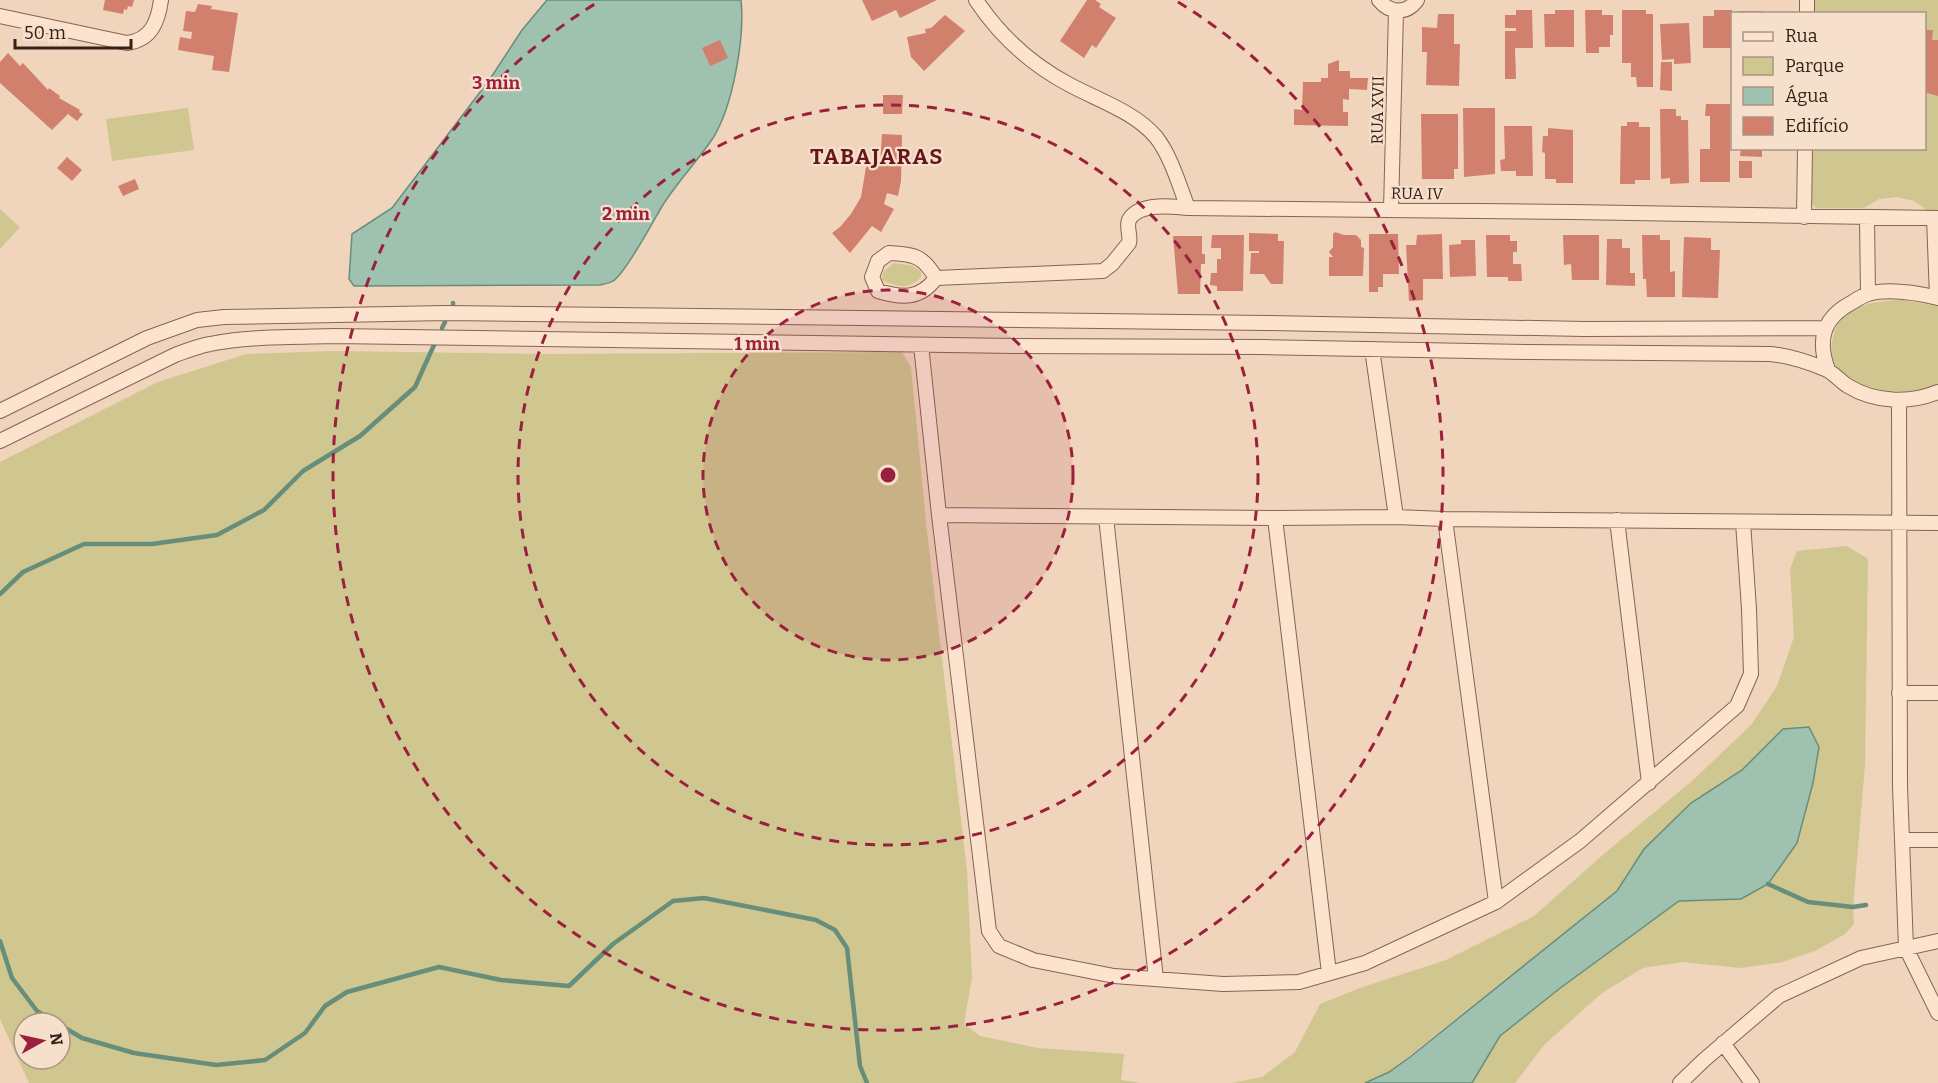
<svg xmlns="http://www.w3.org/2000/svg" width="1938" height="1083" font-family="Bitter,serif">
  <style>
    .green { fill: #cfc78f; fill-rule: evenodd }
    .water { fill: #9fc1af; stroke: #678e7b; stroke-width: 1.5 }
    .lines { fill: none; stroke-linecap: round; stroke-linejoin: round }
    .stream { stroke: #678e7b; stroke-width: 4.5 }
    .building { fill: #d1806e }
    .street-casing { stroke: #886354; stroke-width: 16 }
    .street { stroke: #fbe3ce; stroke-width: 14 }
    .ring { fill: none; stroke: #9b203e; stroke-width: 3; stroke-dasharray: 10 8 }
    .labels { text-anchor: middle; stroke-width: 4.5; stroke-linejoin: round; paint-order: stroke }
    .street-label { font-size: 16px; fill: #36211a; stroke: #f7e0cb }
    .district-label { font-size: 22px; font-weight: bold; letter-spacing: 1.5px; fill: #651719; stroke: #f7e0cb }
    .centre { fill: #9b203e; stroke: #f7e0cb; stroke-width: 3 }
    .ring-label { font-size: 18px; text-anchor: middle; font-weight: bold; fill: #9b203e; stroke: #f7e0cb; stroke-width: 4.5; stroke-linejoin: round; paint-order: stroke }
  </style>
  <rect width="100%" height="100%" fill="#f0d4bb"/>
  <path class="green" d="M1813 0H1938V210L1928 211 1914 201 1897 197 1879 199 1864 208H1816L1810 201V149L1924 148V14L1812 13Z
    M188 108 194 150 112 161 106 119Z
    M0 209 20 227 0 249Z
    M894 263 913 266 921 272V277C910 290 896 287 882 280L883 272Z
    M1902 300 1938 306V384C1909 395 1876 395 1849 377 1844 374 1838 370 1835 365 1831 359 1831 350 1832 343 1836 306 1871 301 1902 300Z
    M333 351 553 354 902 352 911 367 927 531 967 871 972 978 964 1024 980 1036 1038 1048 1124 1054 1121 1080 1141 1083H29L0 1019V462L158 382 246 354ZM24 1023H60V1059H24Z
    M1847 546 1868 559 1865 765 1853 907 1854 924 1845 934 1817 950 1783 962 1740 968 1683 962 1643 968 1602 993 1545 1044 1515 1083H1472L1500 1036 1559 989 1679 901 1741 899 1797 843 1813 783 1819 747 1783 729 1742 770 1691 803 1644 849 1617 891 1389 1072 1365 1083H1232L1262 1077 1295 1052 1320 1004 1360 988 1446 960 1534 916 1605 853 1692 781 1751 725 1777 686 1794 637 1790 569 1797 551Z"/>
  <path class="water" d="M547 0H741C745 37 733 106 713 138 697 162 676 183 661 208 653 222 625 274 613 281 610 283 604 284 600 285L354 286 349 279 352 234 392 208 490 79 522 30Z
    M1809 727 1819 747 1813 783 1797 843 1768 884 1741 899 1679 901 1559 989 1500 1036 1472 1083H1365L1389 1072 1410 1057 1617 891 1644 849 1691 803 1742 770 1783 729Z"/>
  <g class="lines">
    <path class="stream" d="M453 305V303
      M442 328 445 322
      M0 594 23 572 84 544H152L217 535 264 510 303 471 360 436 415 387 434 345
      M1768 884 1808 902 1853 907 1866 905
      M0 941 12 978 37 1011 57 1023
      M60 1025 82 1038 134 1053 216 1065 265 1060 305 1033 325 1006 347 992 439 967 501 980 569 986 613 944 673 901 704 898 816 920 835 930 847 948 860 1066 867 1083"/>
  </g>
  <path class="building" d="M105 0H134L132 7 128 6 127 10 124 9 123 14 103 10Z
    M862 0H937L900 18 896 10 872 21Z
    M1087 0H1095L1101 4 1099 7 1116 18 1096 48 1092 45 1084 58 1060 41Z
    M198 4 212 6 211 9 238 13 229 72 212 70 214 56 178 50 180 37 191 39 192 32 183 31 186 11 195 12Z
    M1516 10H1532L1533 48H1515L1516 79H1505V31H1516V28H1505V15H1516Z
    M1555 10H1574V47H1545L1544 14H1555Z
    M1585 10H1602V15H1613V35H1610V47H1599V53H1586Z
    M1622 10H1646V14H1653V87H1637L1636 77H1631V63H1622Z
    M1714 10H1732V48H1703V16H1714Z
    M1739 11H1762V14H1739Z
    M1438 14H1454V44H1460L1459 86 1426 85 1427 52H1422V27L1437 28Z
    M945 15 965 31 924 71 911 57 907 37 926 33 925 29 931 28Z
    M1689 23 1691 63 1674 64V59L1662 60 1660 24Z
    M1924 30H1933L1932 40H1938V96L1924 92Z
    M720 40 728 58 710 66 702 48Z
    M8 53 20 66 23 63 48 90 49 88 60 96 59 98 80 110 79 112 83 114 77 121 68 114 52 130 0 83V62Z
    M1339 60V71H1350V78H1368L1367 90 1349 89V100L1343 99V112H1348V126L1294 125V109L1302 110 1303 82H1321V78H1328V64Z
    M1661 62H1672V91L1660 90Z
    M883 95H903L902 114H883Z
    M1706 104H1730V182H1700V149H1710V116H1705Z
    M1463 108H1495V174L1464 177Z
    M1660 109H1676V116H1681V120H1688L1689 183 1670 184V178L1661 179Z
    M1421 114H1458V169H1454V179H1422Z
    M1627 122H1639V127H1650V180H1635V184H1620L1621 126H1627Z
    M1504 126H1532L1533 176H1516V171H1501L1500 160 1505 159Z
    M1548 128 1573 130V183H1556V179H1545V153L1542 152 1543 136H1548Z
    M882 134 902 135 901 181 898 196 887 193 884 204 894 209 881 232 872 226 850 253 832 233 840 227 851 214 861 197 866 167 880 166Z
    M1741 148H1762V157L1740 156Z
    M67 157 82 170 72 181 57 168Z
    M1739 161H1752V178H1739Z
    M135 179 139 189 123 196 118 186Z
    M1335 232 1344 235H1356L1361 240V247L1364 248 1363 276H1329V257H1333L1329 252 1333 247V234Z
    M1249 233 1278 234V241H1284L1283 284H1271L1264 274H1250L1251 253H1259V251H1249Z
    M1369 234H1398L1399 274H1383V287H1378V292H1369Z
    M1442 234 1443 279H1423V300L1409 301 1406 245H1416L1417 235Z
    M1212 235H1244L1243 291H1217V286L1210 285 1211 273H1217V259H1221V248H1211Z
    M1486 235H1510V241H1517V252H1513V264H1521L1522 281H1508V277H1487Z
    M1563 235H1599V280H1572L1571 264 1564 265Z
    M1642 235H1660V240H1670V272L1675 271V297H1647L1646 279H1643Z
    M1173 236H1202V254H1205V264H1201L1200 294H1178Z
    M1684 237 1711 238V250H1720L1718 298 1682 297Z
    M1607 239H1622V248H1630V273H1635V286L1606 285Z
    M1461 240H1475L1476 276 1450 277 1449 245 1461 244Z"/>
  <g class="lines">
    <g class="street-casing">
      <path id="street" d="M976 0C1000 36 1032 65 1070 85 1098 100 1135 112 1156 137 1171 156 1179 185 1188 208
        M1379 0C1390 14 1407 14 1417 0
        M1807 14V0
        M0 16 127 43C151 40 158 22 161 0
        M1391 210 1396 11
        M1804 217 1805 148
        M1867 218 1868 294
        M1934 218 1937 297
        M889 253C914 254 923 256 936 278 920 300 901 298 878 291L872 277 878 261Z
        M936 278 1103 271 1112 264 1129 243C1131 236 1126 227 1129 220 1138 203 1173 206 1188 208L1572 212 1938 218
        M921 345 939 515 989 931 999 946 1033 960 1114 976 1223 984 1299 982 1365 963 1496 902 1580 841 1737 706 1751 674 1749 609 1743 522
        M1372 349 1396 517
        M1828 370C1817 340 1823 318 1851 303 1856 300 1862 296 1868 294 1889 288 1917 293 1938 298
        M1899 400 1900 786 1906 948 1938 1013
        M0 411 147 338 197 320 224 317 446 313 1267 323 1584 329 1825 328
        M0 441 175 355C186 351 198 346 210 344 251 336 294 337 335 336L1015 346 1263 347 1528 352 1771 354C1789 356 1808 362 1825 369 1833 372 1840 381 1848 386 1874 402 1909 404 1938 392
        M939 515 1275 518 1396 517 1445 519 1938 523
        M1106 517 1156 979
        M1275 518 1329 973
        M1445 519 1496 902
        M1617 520 1649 783
        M1899 693H1938
        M1903 840H1938
        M1723 1043 1752 1083
        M1680 1083 1704 1060 1779 996 1861 958 1938 941"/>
    </g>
    <use href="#street" class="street"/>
  </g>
  <circle cx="888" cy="475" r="185" fill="#9b203e" fill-opacity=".12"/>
  <g class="ring">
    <circle cx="888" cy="475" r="185"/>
    <circle cx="888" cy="475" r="370"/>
    <path d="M1178 2A555 555 0 1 1 598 2"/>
  </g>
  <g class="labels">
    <g class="street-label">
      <text transform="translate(1377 110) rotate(-89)" y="6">RUA XVII</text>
      <text transform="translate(1417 193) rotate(1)" y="6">RUA IV</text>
    </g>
    <g class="district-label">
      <text x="877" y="164">TABAJARAS</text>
    </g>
  </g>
  <circle cx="888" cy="475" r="9" class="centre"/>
  <g class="ring-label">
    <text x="496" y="89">3 min</text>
    <text x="626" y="220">2 min</text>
    <text x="757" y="350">1 min</text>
  </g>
  <rect x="1731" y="12" width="195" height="138" fill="#f7e0cb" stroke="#aa9484" stroke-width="1.5"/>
  <rect x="1743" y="32" width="30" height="9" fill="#fbe3ce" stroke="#aa9484" stroke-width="1.5"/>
  <text x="1785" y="42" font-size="18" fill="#36211a">Rua</text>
  <rect x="1743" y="57" width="30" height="18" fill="#cfc78f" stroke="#aa9484" stroke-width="1.5"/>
  <text x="1785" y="72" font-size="18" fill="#36211a">Parque</text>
  <rect x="1743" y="87" width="30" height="18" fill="#9fc1af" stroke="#aa9484" stroke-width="1.5"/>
  <text x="1785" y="102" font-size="18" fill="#36211a">Água</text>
  <rect x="1743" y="117" width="30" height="18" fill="#d1806e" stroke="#aa9484" stroke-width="1.5"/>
  <text x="1785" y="132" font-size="18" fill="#36211a">Edifício</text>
  <g transform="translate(42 1041) rotate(82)"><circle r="28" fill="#f7e0cb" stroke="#aa9484" stroke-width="1.5"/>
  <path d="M0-4.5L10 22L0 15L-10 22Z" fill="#9b203e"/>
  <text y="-9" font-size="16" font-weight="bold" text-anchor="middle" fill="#36211a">N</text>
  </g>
  <path d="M15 39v9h116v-9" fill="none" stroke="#36211a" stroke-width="3"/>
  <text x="24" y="39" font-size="18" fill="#36211a" stroke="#f7e0cb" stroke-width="4.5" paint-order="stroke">50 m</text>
</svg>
